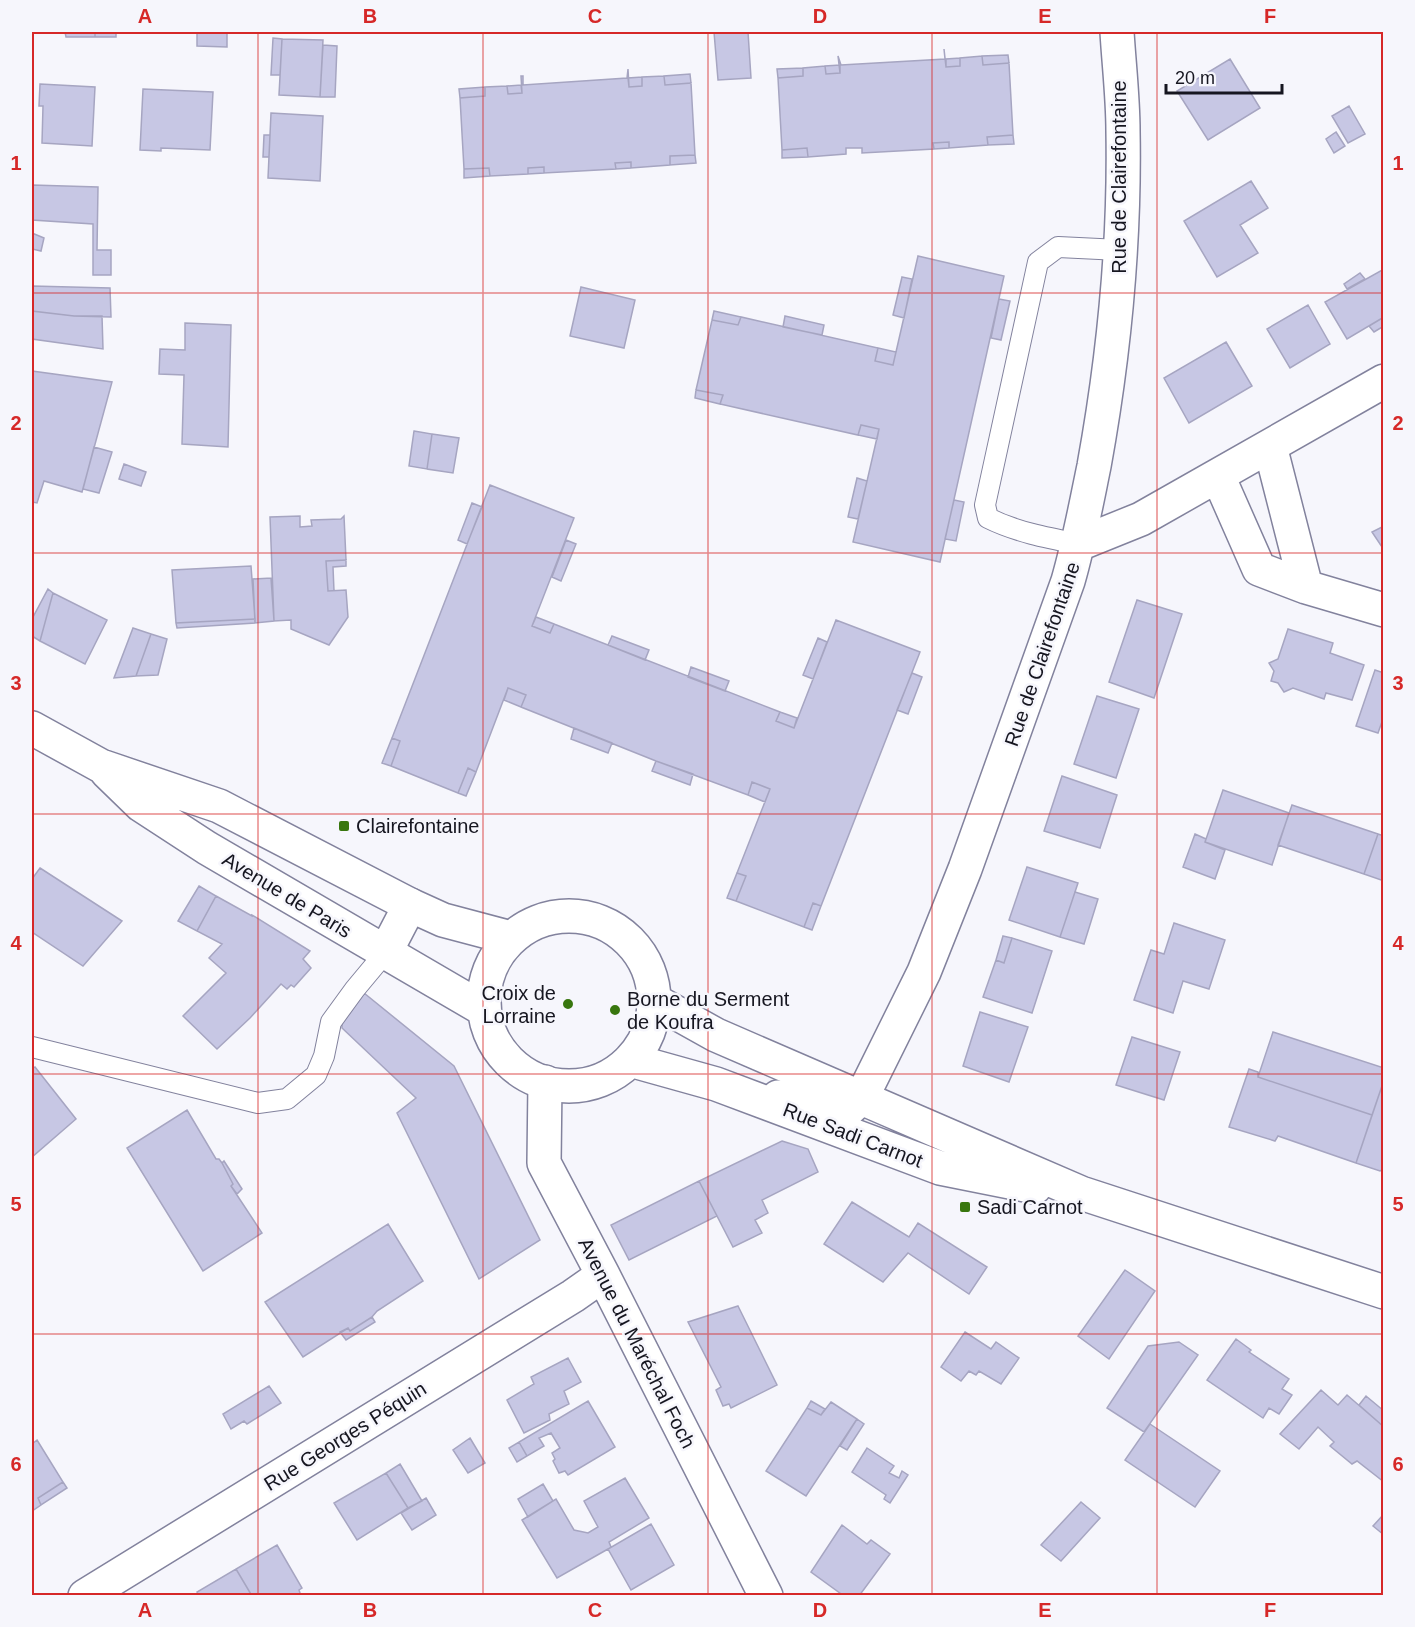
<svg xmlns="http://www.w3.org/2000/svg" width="1415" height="1627" font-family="Arial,sans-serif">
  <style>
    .building { fill: #c7c7e4; stroke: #a6a5c1; stroke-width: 1.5 }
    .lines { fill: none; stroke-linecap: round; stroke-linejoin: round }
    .lane-casing { stroke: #82829d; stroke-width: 22 }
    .street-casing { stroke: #82829d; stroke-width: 36 }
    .secondary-casing { stroke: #82829d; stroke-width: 36 }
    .lane { stroke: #fff; stroke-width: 20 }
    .street { stroke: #fff; stroke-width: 33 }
    .secondary { stroke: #fff; stroke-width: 33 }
    .grid { fill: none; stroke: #d62828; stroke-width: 1.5; stroke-opacity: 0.55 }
    .poi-dot { fill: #38760e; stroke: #f6f6fc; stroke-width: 2 }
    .labels { text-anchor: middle; stroke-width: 5; stroke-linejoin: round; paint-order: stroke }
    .street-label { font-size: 20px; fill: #161620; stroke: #f6f6fc }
    .poi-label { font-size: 20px; fill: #161620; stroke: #f6f6fc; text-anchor: start }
    .neatline { fill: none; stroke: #d62828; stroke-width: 2 }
    .grid-label { font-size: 20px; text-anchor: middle; font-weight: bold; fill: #d62828 }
  </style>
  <rect width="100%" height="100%" fill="#f6f6fc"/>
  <path class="building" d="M49 32H95V37H66L65 32Z
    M95 32H116V37H95Z
    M197 32H227V47L197 46Z
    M714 32H748L751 78 718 80Z
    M273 38 282 39 280 75H271Z
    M282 39 323 40 320 97 279 95Z
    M323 45 337 46 335 97H320Z
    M944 49 946 67 960 66V58L982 56 983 65 1009 63 1013 135 987 137 988 145 949 148V142L933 143 934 149 862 153V148H846V154L808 157 807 148 782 150 778 78 803 76V68L825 66 826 74 840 73 838 56 841 65 945 59Z
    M1008 55 1009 63 983 65 982 56Z
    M960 58V66L946 67V59Z
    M1230 59 1260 108 1208 140 1177 91Z
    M840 65V73L826 74 825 66Z
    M803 68V76L778 78 777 69Z
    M628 69 629 87 642 86V77L664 76 665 85 691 83 695 155 670 156V165L631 168V162L615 163 616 169 544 173V167L528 168V174L490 176 489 168 464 169 460 98 485 96V87L507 86 508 94 522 93 521 76H523V85L627 78Z
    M690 74 691 83 665 85 664 76Z
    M642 77V86L629 87 628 78Z
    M40 84 95 87 92 146 42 143 43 106H39Z
    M521 85 522 93 508 94 507 86Z
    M485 87V96L460 98 459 89Z
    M143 89 213 92 210 150 161 148V151L140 150Z
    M1349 106 1365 134 1348 143 1332 116Z
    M271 113 323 116 320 181 268 178Z
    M1336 132 1345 146 1334 153 1326 139Z
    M264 135H270L269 157H263Z
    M1013 135 1014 144 988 145 987 137Z
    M949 142V148L934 149 933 143Z
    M807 148 808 157 782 158V150Z
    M695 155 696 163 670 165V156Z
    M631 162V168L616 169 615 163Z
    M544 167V173L528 174V168Z
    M489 168 490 176 464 178V169Z
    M1251 181 1268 208 1240 225 1258 253 1217 277 1184 221Z
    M32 185 98 187 97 250H111V275H93V224L32 220Z
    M32 233 44 238 41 251 32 249Z
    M918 256 1004 276 940 562 853 542 879 429 861 425 858 435 720 404 723 395 696 390 712 320 738 325 741 317 878 348 875 361 893 365Z
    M1384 269V317L1347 339 1325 302Z
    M1360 273 1365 279 1347 289 1344 284Z
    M902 277 912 279 904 318 893 315Z
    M32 286 110 288 111 317 74 316 32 311Z
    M581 287 635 300 624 348 570 336Z
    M999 299 1010 301 1001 340 991 338Z
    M1308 305 1330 344 1290 368 1267 329Z
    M32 311 74 316H102L103 349 32 339Z
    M714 311 741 317 738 325 712 320Z
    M785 316 824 325 822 335 783 327Z
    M1384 317V326L1374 332 1369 326Z
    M185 323 231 325 228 447 182 444 184 375 159 374 160 349 185 350Z
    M1226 342 1252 386 1189 423 1164 378Z
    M878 348 896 352 893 365 875 361Z
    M32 371 112 382 82 492 44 481 37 503 32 502Z
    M696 390 723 395 720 404 695 398Z
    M861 425 879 429 877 439 858 435Z
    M414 431 432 434 427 469 409 466Z
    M432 434 459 438 453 473 427 469Z
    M94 447 112 452 99 493 83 489Z
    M124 464 146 472 141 486 119 479Z
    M857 478 867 481 858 519 848 517Z
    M490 485 574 518 532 626 550 633 554 624 780 712 776 721 794 728 836 620 920 652 821 906 813 903 804 927 736 901 746 876 737 873 770 789 752 782 748 795 656 761 521 707 526 695 508 688 476 772 468 768 458 793 391 766 400 741 392 738Z
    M954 500 964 502 956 541 945 539Z
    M472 503 482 507 467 544 458 540Z
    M300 516V527L312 526 311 520 341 519 344 516 346 560 326 561 328 591 346 590 348 617 329 645 291 629V620L274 621 270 517Z
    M1384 526V550L1372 532Z
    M566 540 576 544 561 581 552 577Z
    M346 560V566L333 567 334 591H328L326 561Z
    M251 566 255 619 176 623 172 570Z
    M271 578 274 621 255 623 253 579Z
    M48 589 53 593 40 641 32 636V619Z
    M53 593 107 620 85 664 40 641Z
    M1137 600 1182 614 1154 698 1109 682Z
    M536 617 554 624 550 633 532 626Z
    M255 619V623L177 628 176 623Z
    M133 628 151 634 136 676 114 678Z
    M1288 629 1333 643 1330 653 1364 665 1352 700 1326 693 1324 699 1293 688 1284 692 1278 683 1271 681 1274 671 1269 663 1278 659Z
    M151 634 167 639 158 675 136 676Z
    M612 636 649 650 645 660 608 645Z
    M818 638 827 642 813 679 803 675Z
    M691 667 729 681 725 691 688 677Z
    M1375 670 1384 673V716L1378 733 1356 726Z
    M912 673 922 677 908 714 897 710Z
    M508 688 526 695 521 707 504 700Z
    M1097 696 1139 709 1116 778 1074 764Z
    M780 712 797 718 794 728 776 721Z
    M574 728 612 743 608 753 571 739Z
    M392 738 400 741 391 766 382 763Z
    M656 761 693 774 690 785 652 771Z
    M468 768 476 772 466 796 458 793Z
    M1062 776 1117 795 1100 848 1044 831Z
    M752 782 770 789 765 802 748 795Z
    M1223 790 1289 813 1272 865 1205 842Z
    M1292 805 1378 834 1364 874 1278 845Z
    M1195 834 1206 839 1205 842 1225 850 1215 879 1183 867Z
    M1378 834 1384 836V881L1364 874Z
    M1027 867 1078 883 1060 937 1009 920Z
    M40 868 122 921 83 966 32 932V879Z
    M737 873 746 876 736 901 727 898Z
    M199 886 216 896 197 931 178 921Z
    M1075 892 1098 899 1084 944 1060 937Z
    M216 896 252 916V915L310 951 303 959 311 968 294 987 291 985 287 989 281 984 250 1018 217 1049 183 1016 226 973 209 958 222 944 197 931Z
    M813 903 821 906 812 930 804 927Z
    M1174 923 1225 940 1209 989 1183 981 1173 1013 1134 1000 1151 950 1164 954Z
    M1003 936 1012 938 1004 963 996 960Z
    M1012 938 1052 951 1032 1013 983 997 996 960 1004 963Z
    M364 993 454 1066 540 1240 479 1279 397 1113 416 1098 342 1028V1023Z
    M980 1012 1028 1027 1009 1082 963 1066Z
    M1273 1032 1384 1068V1080L1372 1115 1258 1077Z
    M1132 1037 1180 1052 1164 1100 1116 1085Z
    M35 1067 76 1119 32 1157V1069Z
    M1249 1069 1258 1072V1077L1372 1115 1356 1163 1278 1136 1275 1141 1229 1127Z
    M1384 1080V1169L1380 1171 1356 1163Z
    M187 1110 216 1159H219L222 1163 233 1184 231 1186 262 1233 203 1271 127 1148Z
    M782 1141 808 1149 818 1172 762 1200 768 1213 755 1220 762 1233 733 1247 699 1181Z
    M224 1161 242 1189 237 1194 231 1186 233 1184 222 1163Z
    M699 1181 717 1216 629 1260 611 1225Z
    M852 1202 909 1237 918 1223 987 1267 969 1294 908 1253 883 1282 824 1244Z
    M388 1224 423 1281 377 1311 372 1317 350 1331 348 1328 303 1357 265 1302Z
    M1125 1270 1155 1291 1109 1359 1078 1336Z
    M738 1306 777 1385 731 1408 729 1404 723 1406 716 1390 721 1387 688 1322Z
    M372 1317 375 1322 346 1340 340 1332 348 1328 350 1331Z
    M965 1332 991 1349 996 1342 1019 1358 1001 1384 979 1371 976 1375 969 1371 961 1381 941 1367Z
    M1236 1339 1251 1350 1249 1352 1289 1379 1282 1389 1292 1395 1279 1414 1269 1408 1263 1418 1207 1380Z
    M1179 1342 1198 1355 1144 1432 1107 1408 1148 1346Z
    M568 1358 581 1382 564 1391 569 1404 549 1414 550 1420 524 1433 507 1400 534 1384 531 1377Z
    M269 1386 281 1403 247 1424 244 1421 231 1429 223 1414Z
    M1321 1390 1338 1405 1347 1395 1384 1427V1482L1357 1461 1352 1464 1330 1446 1334 1442 1318 1427 1299 1449 1280 1434Z
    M1366 1396 1384 1411V1427L1359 1405Z
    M588 1401 615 1447 568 1475 565 1471 559 1473 553 1461 555 1459 552 1453 560 1448 551 1433 539 1438 544 1446 527 1456 519 1442Z
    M811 1401 825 1409 821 1415 807 1408Z
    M831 1402 857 1419 806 1496 766 1471 807 1408 821 1415Z
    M857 1419 864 1424 847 1450 840 1446Z
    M1150 1424 1220 1471 1195 1507 1125 1460Z
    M470 1438 485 1463 468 1473 453 1450Z
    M37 1440 63 1482 38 1498 41 1505 32 1511V1444Z
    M519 1442 527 1456 517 1462 509 1448Z
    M867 1448 894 1466 889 1473 899 1478 902 1471 908 1475 890 1503 884 1499 886 1495 852 1472Z
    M400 1464 422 1501 408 1508 386 1473Z
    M386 1473 408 1508 357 1540 334 1503Z
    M625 1478 649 1518 609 1542 611 1547 608 1549 557 1578 522 1520 556 1499 574 1530 588 1533 598 1527 584 1501Z
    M63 1482 67 1488 41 1505 38 1498Z
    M543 1484 553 1501 528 1517 518 1499Z
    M426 1498 436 1515 412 1530 401 1513Z
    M1081 1502 1100 1518 1061 1561 1041 1545Z
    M1384 1514V1535L1373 1526Z
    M651 1524 674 1565 631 1590 608 1549Z
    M842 1525 867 1544 871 1540 890 1554 859 1596H844L811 1572Z
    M277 1545 302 1588 299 1590 301 1596H252L236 1569Z
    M236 1569 252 1596H199L197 1592Z"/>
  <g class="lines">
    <g class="lane-casing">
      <path id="lane" d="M1079 544C1048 538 1016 532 988 518L985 505 1038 262 1058 247 1120 250
        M32 1047 258 1103 287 1099 316 1075 324 1056 331 1022 355 989 385 953"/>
    </g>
    <g class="street-casing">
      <path id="street" d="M1270 446 1306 587
        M1218 476 1259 569 1306 587 1384 610
        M1079 544 1141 519 1384 381
        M385 953 410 905
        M545 1082 544 1163 603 1275 766 1596
        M778 1097 841 1110 849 1109 862 1097 924 972 965 869 1068 581C1079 543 1086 505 1094 466 1114 356 1125 244 1123 131 1123 98 1119 65 1117 32
        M85 1596 573 1296 603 1275"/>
    </g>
    <g class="secondary-casing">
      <path id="secondary" d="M32 728 101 766 219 806 410 905 443 920 511 938
        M107 772 141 805 207 848 483 1009
        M484 1001a85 85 0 1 1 170 0a85 85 0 1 1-170 0Z
        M655 1001 716 1035 1081 1193 1384 1292
        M630 1060 716 1084 940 1168 1035 1187"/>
    </g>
    <use href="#lane" class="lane"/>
    <use href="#street" class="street"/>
    <use href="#secondary" class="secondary"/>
  </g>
  <path class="grid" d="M258 32V1596M483 32V1596M708 32V1596M932 32V1596M1157 32V1596M32 293H1384M32 553H1384M32 814H1384M32 1074H1384M32 1334H1384"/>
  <g class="poi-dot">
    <rect x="338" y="820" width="12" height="12" rx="3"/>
    <circle cx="568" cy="1004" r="6"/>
    <circle cx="615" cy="1010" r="6"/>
    <rect x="959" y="1201" width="12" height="12" rx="3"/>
  </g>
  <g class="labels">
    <g class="street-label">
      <text transform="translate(1119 177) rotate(-90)" y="7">Rue de Clairefontaine</text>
      <text transform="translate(1042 654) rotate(-71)" y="7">Rue de Clairefontaine</text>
      <text transform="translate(287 895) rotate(31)" y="7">Avenue de Paris</text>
      <text transform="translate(853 1135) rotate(21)" y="7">Rue Sadi Carnot</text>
      <text transform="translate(637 1343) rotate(63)" y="7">Avenue du Maréchal Foch</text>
      <text transform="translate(345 1436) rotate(-32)" y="7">Rue Georges Péquin</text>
    </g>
    <g class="poi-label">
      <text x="356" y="833">Clairefontaine</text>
      <text x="556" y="1000" text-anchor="end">Croix de<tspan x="556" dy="23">Lorraine</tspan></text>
      <text x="627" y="1006">Borne du Serment<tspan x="627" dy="23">de Koufra</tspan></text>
      <text x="977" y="1214">Sadi Carnot</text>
    </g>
  </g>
  <rect width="1415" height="1627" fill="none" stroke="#f6f6fc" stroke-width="66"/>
  <path d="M1166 84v9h116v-9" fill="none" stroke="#161620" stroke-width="3"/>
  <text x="1175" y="84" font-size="18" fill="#161620" stroke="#f6f6fc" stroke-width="4.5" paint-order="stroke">20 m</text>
  <rect x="33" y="33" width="1349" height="1561" class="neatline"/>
  <g class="grid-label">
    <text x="145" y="23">A</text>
    <text x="370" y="23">B</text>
    <text x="595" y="23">C</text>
    <text x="820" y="23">D</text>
    <text x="1045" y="23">E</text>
    <text x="1270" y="23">F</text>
    <text x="16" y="170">1</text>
    <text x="1398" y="170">1</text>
    <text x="16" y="430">2</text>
    <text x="1398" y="430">2</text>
    <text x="16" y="690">3</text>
    <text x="1398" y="690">3</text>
    <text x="16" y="950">4</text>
    <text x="1398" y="950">4</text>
    <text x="16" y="1211">5</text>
    <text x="1398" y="1211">5</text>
    <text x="16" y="1471">6</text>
    <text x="1398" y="1471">6</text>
    <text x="145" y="1617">A</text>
    <text x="370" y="1617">B</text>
    <text x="595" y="1617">C</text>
    <text x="820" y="1617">D</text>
    <text x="1045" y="1617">E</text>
    <text x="1270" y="1617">F</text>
  </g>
</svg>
